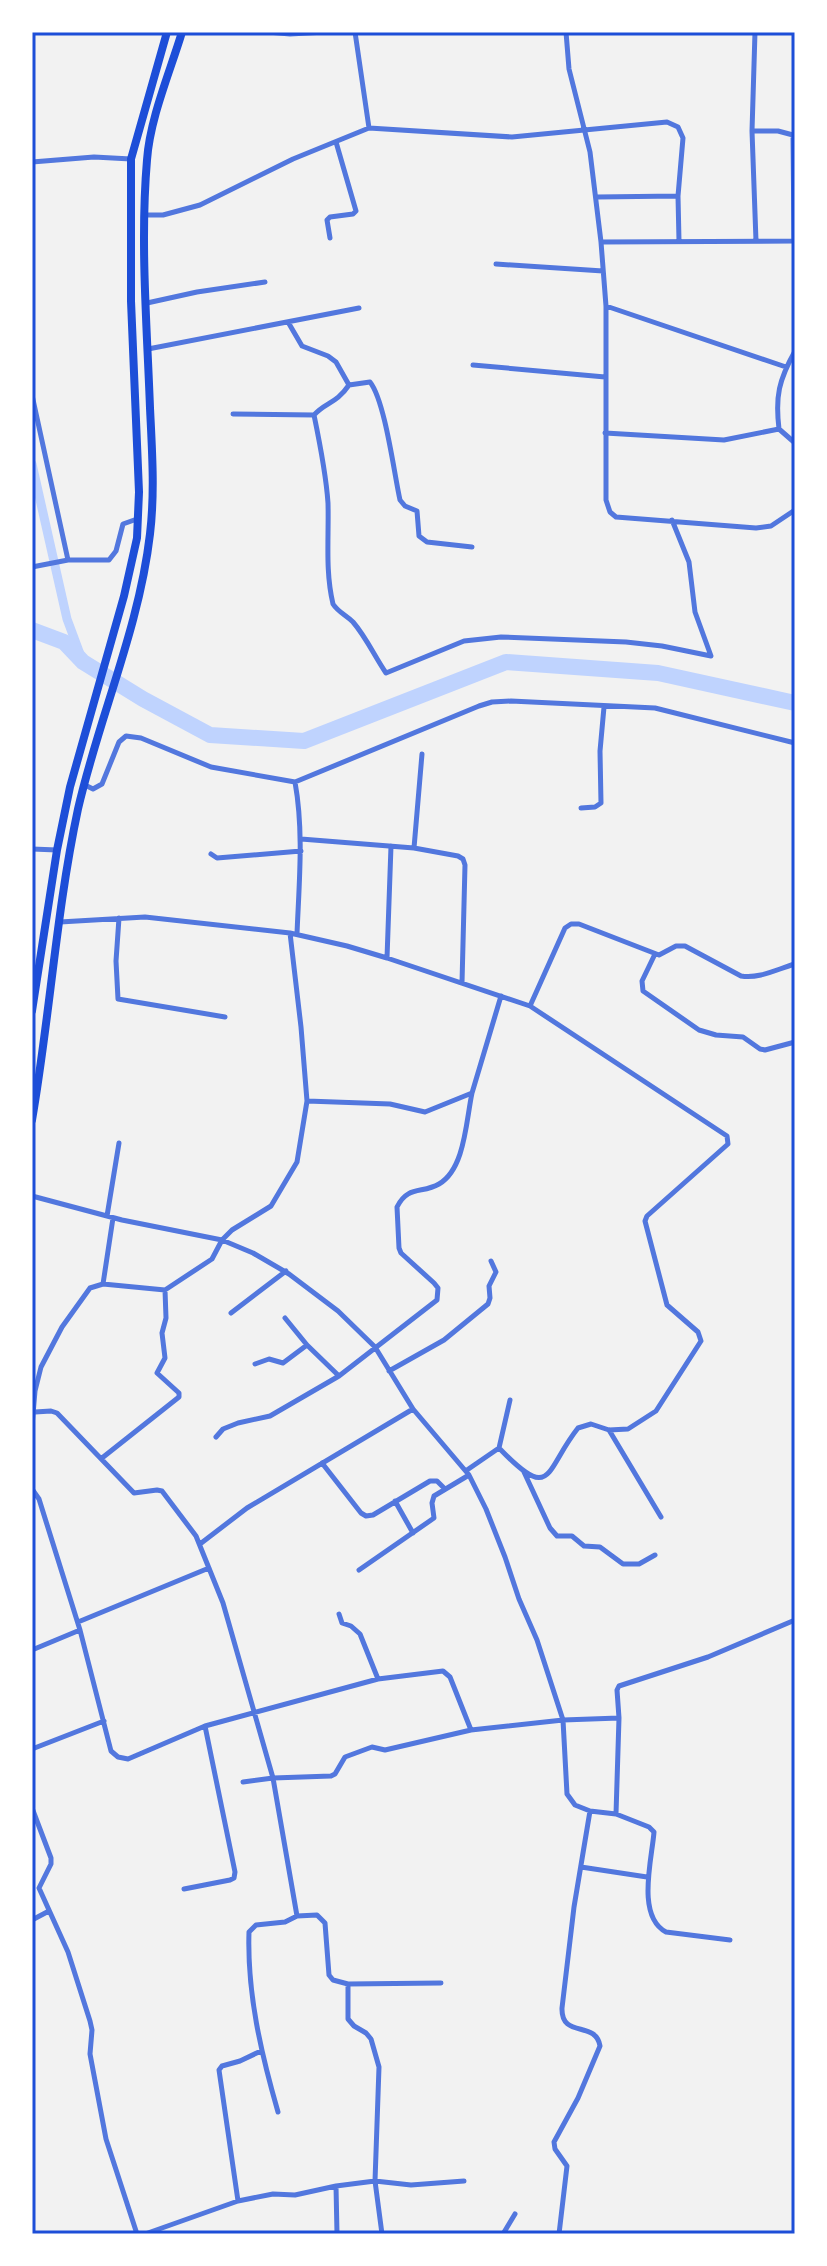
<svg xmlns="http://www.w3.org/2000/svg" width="827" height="2266" font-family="Rubik,sans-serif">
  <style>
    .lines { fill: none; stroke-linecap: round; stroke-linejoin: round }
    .canal { stroke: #bfd3fe; stroke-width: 9 }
    .river { stroke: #bfd3fe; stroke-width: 16 }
    .minor { stroke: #5277de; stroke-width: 5 }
    .primary { stroke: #1d4ed8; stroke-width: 8 }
    .neatline { fill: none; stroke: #1d4ed8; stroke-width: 3 }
  </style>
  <rect width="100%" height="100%" fill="#f2f2f2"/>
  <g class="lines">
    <path class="canal" d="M32 464 67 619 83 662"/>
    <path class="river" d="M32 630 64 642 83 662 143 699 210 735 304 741 506 662 658 673 795 703"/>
    <path class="minor" d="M268 32 290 34 325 32
      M355 32 369 128
      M566 32 569 69 590 152 601 242 606 306V500L610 512 616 517 756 528 771 526 795 510
      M752 131 755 32
      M32 162 94 157 131 159
      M597 197 678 196
      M146 215H163L200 205 293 159 369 128 512 137 667 122 678 127 683 138 678 196 679 241
      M330 238 327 220 330 217 353 214 356 211 336 142
      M756 241 752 131H778L793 135 794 241
      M601 242 794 241
      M496 264 603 271
      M147 303 197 292 265 282
      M606 306 786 367
      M288 322 302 346 328 356 336 362 349 385
      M148 349 359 308
      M473 365 605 377
      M32 395 68 560
      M233 414 314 415
      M779 429C775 396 779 380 795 351
      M779 429 795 443
      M605 433 724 440 779 429
      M472 547 427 542 419 536 417 511 405 506 400 500C394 473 385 401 370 382L349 385C336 404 326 402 314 415 320 444 326 473 328 503 329 537 325 571 333 604 338 612 346 615 353 622 366 637 375 657 386 673L464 641 501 637 626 642 662 646 711 656 695 612 689 562 672 520
      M32 567 68 560H109L116 551 123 524 137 519
      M295 782C304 832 299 883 297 934
      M85 785 93 789 102 784 119 742 126 736 141 738 211 767 295 782 479 706 492 702 511 701 655 708 795 743
      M581 808 595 807 601 803 600 751 604 707
      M301 839 414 848 458 856 463 859 465 865 462 983
      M414 848 422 754
      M32 849 57 850
      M211 854 217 858 301 851
      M119 918 116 961 118 999 225 1017
      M60 922 145 917 290 933 347 946 387 958 530 1006 727 1136 728 1144 647 1216 645 1221 667 1305 698 1332 701 1341 656 1411 628 1429 609 1430 591 1424 578 1428C544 1471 553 1504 499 1448L467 1470
      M655 954 642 981 643 991 699 1030 716 1035 743 1037 760 1049 765 1050 795 1042
      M387 958 391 846
      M530 1006 565 928 571 924H579L659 955 676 946H685L741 976C760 979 777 969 795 964
      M307 1101 390 1104 425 1112 472 1093 501 996
      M32 1196 122 1220 222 1240 253 1253 289 1274 338 1311 375 1347 413 1409 469 1475 486 1509 505 1557 519 1599 537 1640 563 1720 619 1718
      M107 1216 119 1143
      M103 1284 165 1290
      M231 1313 286 1271
      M285 1318 307 1345 339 1376
      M255 1364 269 1359 283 1363 307 1345
      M389 1371 444 1340 488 1304 490 1298 489 1286 496 1272 491 1261
      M35 1412 51 1411 57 1413 134 1493 157 1490 162 1491 196 1536 223 1603 273 1778 331 1776 335 1774 345 1757 372 1747 385 1750 471 1730
      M32 1426 35 1391 41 1367 62 1327 90 1288 103 1284 113 1218
      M609 1430 661 1517
      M216 1437 223 1429 238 1423 270 1416 339 1376 437 1300 438 1288 434 1283 401 1253 399 1248 397 1207C408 1185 422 1194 439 1184 465 1169 466 1121 472 1093
      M499 1448 510 1400
      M102 1458 179 1397V1393L157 1373 165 1358 162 1333 166 1318 165 1290 212 1259 222 1240 232 1230 271 1206 297 1162 307 1101 301 1027 290 933
      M322 1463 361 1513 366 1516 373 1515 430 1481H437L445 1489
      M524 1472 550 1528 557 1536H572L584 1546 600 1547 623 1564H639L655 1555
      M32 1489 39 1499 80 1630 32 1650
      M395 1501 413 1533
      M200 1544 247 1508 413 1409
      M359 1570 434 1518 432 1503 434 1496 469 1475
      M339 1614 342 1623 351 1626 360 1634 378 1679
      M78 1622 209 1568
      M80 1630 111 1751 118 1757 128 1759 205 1726 378 1679 443 1671 450 1677 471 1730 563 1720 567 1794 575 1805 590 1811
      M32 1749 104 1721
      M243 1782 273 1778 297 1916
      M32 1808 51 1858V1864L39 1888 68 1952 90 2021 92 2030 90 2054 106 2139 137 2234
      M616 1814 649 1827 654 1832C652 1859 636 1916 666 1932L730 1940
      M581 1867 647 1877
      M184 1889 230 1880 234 1878 235 1872 205 1726
      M32 1920 49 1911
      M348 1984 441 1983
      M278 2112C261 2053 247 1993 249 1932L256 1925 285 1922 297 1916 317 1915 325 1923 329 1975 333 1980 348 1984V2019L354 2026 366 2033 371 2039 379 2067 375 2181 382 2234
      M336 2186 337 2234
      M238 2201 219 2070 222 2066 240 2061 261 2051
      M145 2234 238 2201 273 2194 295 2195 336 2186 375 2181 411 2185 464 2181
      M503 2234 515 2214
      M559 2234 567 2166 555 2149 554 2142 578 2098 600 2046C596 2020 561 2039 562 2008L574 1907 590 1811 616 1814 619 1718 617 1690 619 1686 708 1657 795 1620"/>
    <path class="primary" d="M32 1011 57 850 70 787 124 596 137 538 139 492 131 301V159L167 32
      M32 1120C50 1016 56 912 78 809 99 717 139 629 150 534 155 492 152 450 150 408 147 326 140 242 147 160 150 118 170 72 182 32"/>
  </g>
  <rect width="827" height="2266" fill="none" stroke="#ffffff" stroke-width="68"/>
  <rect x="34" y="34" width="759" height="2198" class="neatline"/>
</svg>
